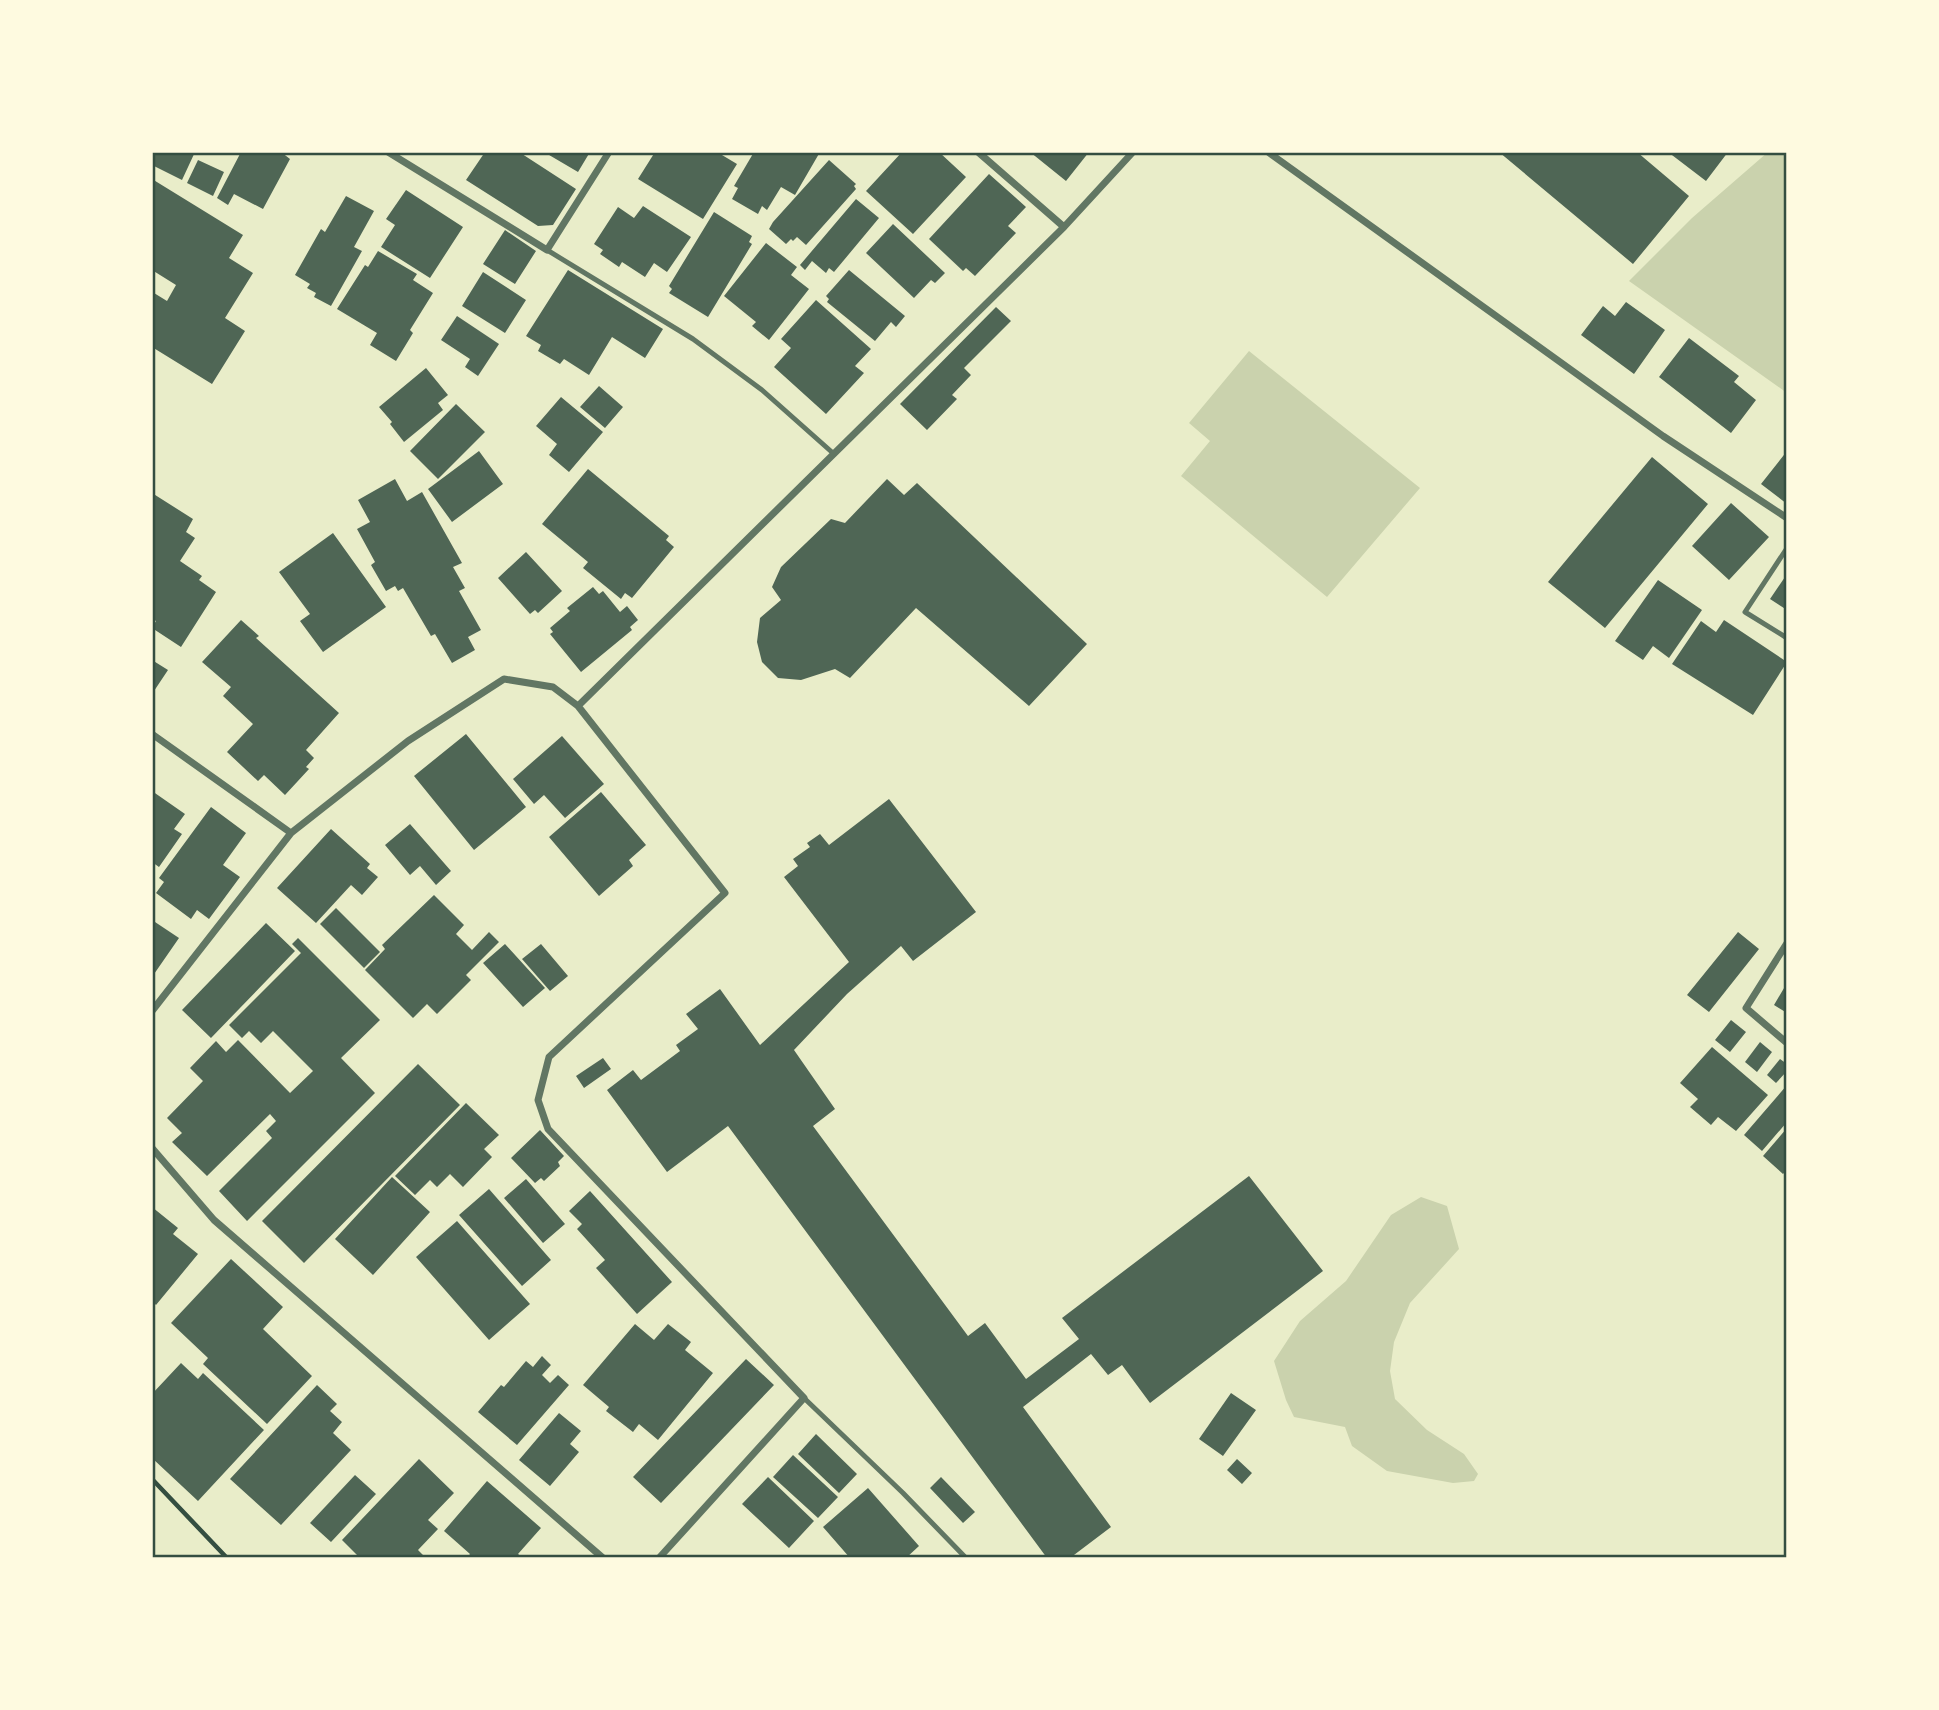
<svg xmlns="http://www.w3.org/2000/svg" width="1939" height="1710" font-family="Inter,sans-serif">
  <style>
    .green { fill: #cad2ad }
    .building { fill: #4f6655 }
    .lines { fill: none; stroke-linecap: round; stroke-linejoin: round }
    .path { stroke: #344e41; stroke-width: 4.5 }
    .service { stroke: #617663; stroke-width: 5 }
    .minor { stroke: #617663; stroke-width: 7 }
    .neatline { fill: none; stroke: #344e41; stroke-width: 2.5 }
  </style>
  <rect width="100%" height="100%" fill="#e9edc9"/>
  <path class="green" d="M1768 152H1787V393L1629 281 1692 218Z
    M1249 351 1420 488 1327 597 1181 476 1210 441 1189 423Z
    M1421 1197 1447 1206 1459 1249 1410 1303 1394 1342 1390 1371 1395 1399 1427 1430 1464 1454 1478 1474 1474 1481 1453 1483 1387 1471 1352 1446 1345 1427 1294 1417 1286 1400 1274 1361 1300 1321 1346 1281 1391 1215Z"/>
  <path class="building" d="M154 152H195L182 180 152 165V156Z
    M241 152H281L290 159 263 209 234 194 228 205 217 198Z
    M485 152H519L576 189 553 225 538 226 466 180Z
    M544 152H590L578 172Z
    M655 152H717L737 164 703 219 638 179Z
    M754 152H820L795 195 781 187 767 210 762 206 758 214 732 199 738 188 734 186Z
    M902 152H939L966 177 913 234 866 191Z
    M1030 152H1089L1066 181Z
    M1499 152H1637L1689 196 1633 264Z
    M1668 152H1728L1706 181Z
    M198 160 224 172 213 196 187 183Z
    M829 160 856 184 854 186 856 189 806 245 797 237 793 241 791 239 786 244 769 229 773 222Z
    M989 174 1026 207 1008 226 1016 233 975 276 966 268 963 271 929 239Z
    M152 179 243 235 229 258 253 273 225 318 245 331 212 384 152 347V295L154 293 167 301 176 285 152 270Z
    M406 190 463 227 430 278 381 247 395 225 386 219Z
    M346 196 374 211 354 247 362 251 331 306 314 297 316 293 307 288 310 284 295 275 321 229 325 232Z
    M856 199 879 218 834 272 829 268 826 273 812 261 805 270 800 265Z
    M643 206 691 237 667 272 654 263 645 277 622 262 619 267 600 254 603 250 594 244 618 207 634 218Z
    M714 212 752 236 749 242 752 244 708 317 669 293 672 289 669 286Z
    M893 224 945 273 935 283 931 280 914 298 866 253Z
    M505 230 536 251 515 284 483 264Z
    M766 243 797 267 791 275 809 289 769 340 752 326 756 322 724 296Z
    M378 251 417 274 413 280 433 293 410 330 413 333 396 361 370 345 377 333 337 309 365 265 368 267Z
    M568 270 663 329 645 358 612 337 589 375 564 359 560 364 538 351 541 345 526 336Z
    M849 270 905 316 896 327 891 322 875 341 827 302 829 299 826 296Z
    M483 272 526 300 505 333 462 306Z
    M816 300 871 349 855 366 864 373 826 414 774 367 791 348 781 339Z
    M1626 302 1665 330 1634 374 1581 335 1603 306 1615 316Z
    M996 307 1011 321 964 368 971 375 952 395 957 399 927 430 900 404Z
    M457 316 499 344 478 376 465 367 470 359 441 340Z
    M1689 338 1739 376 1734 382 1756 400 1731 433 1659 377Z
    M426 368 448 395 438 403 443 410 404 442 390 424 392 422 379 407Z
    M599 386 623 407 605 428 580 407Z
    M561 397 603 432 569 472 549 455 557 444 536 426Z
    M456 404 485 432 438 479 410 451Z
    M479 451 503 484 452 522 428 489Z
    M1787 451V504L1761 484Z
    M1652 457 1708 504 1605 628 1548 582Z
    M588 469 669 536 666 540 674 547 632 598 625 593 621 599 583 568 588 562 542 524Z
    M395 479 407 501 422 492 462 563 453 567 465 588 459 591 481 630 468 637 475 650 452 663 435 634 431 636 403 588 398 591 395 586 386 591 371 565 375 562 357 529 370 522 358 500Z
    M887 479 904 495 917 483 1087 644 1029 706 916 608 850 678 835 669 801 680 778 678 762 662 757 642 760 618 781 600 772 587 781 567 831 519 845 523Z
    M152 493 193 519 186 532 195 538 180 561 202 576 199 580 216 592 181 647 152 628 156 621 152 619Z
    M1731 503 1769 537 1729 580 1692 546Z
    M333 533 386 607 323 652 300 621 310 614 279 572Z
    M526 552 562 591 538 613 535 610 530 614 498 578Z
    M1787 574V610L1770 599Z
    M1658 580 1702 610 1669 658 1653 646 1643 660 1615 641Z
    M593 587 599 594 603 591 620 612 627 606 638 620 630 627 632 630 581 672 550 634 553 632 550 628 570 611 567 608Z
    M241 620 259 636 256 638 339 713 306 750 314 758 306 767 309 769 285 795 264 775 258 781 227 752 253 724 223 696 231 687 202 662Z
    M1724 620 1787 662 1753 715 1672 664 1701 621 1716 632Z
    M152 660 168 670 152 694Z
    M466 734 526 807 474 850 414 776Z
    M562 736 604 784 565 818 544 795 534 804 513 779Z
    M152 791 185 814 174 829 182 834 159 867 152 862Z
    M601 792 646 845 629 860 633 866 599 896 549 837Z
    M889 799 976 912 913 961 901 946 847 994 794 1050 835 1109 813 1126 968 1336 985 1323 1026 1379 1079 1339 1062 1318 1249 1176 1323 1271 1150 1403 1122 1365 1108 1375 1091 1354 1023 1407 1111 1527 1070 1558H1047L728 1126 667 1172 607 1090 633 1070 641 1080 680 1051 676 1045 698 1029 686 1014 720 989 760 1045 849 962 784 877 798 866 793 859 810 847 807 843 820 834 829 845Z
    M211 807 246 833 223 865 240 877 209 919 197 910 191 919 156 893 164 882 159 878Z
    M410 824 451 871 436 885 420 866 410 875 385 845Z
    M331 829 370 864 367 868 378 877 362 895 351 885 316 923 277 888Z
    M434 895 464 925 456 934 472 950 489 932 499 942 466 975 471 980 437 1014 427 1004 413 1018 365 970 385 949 382 945Z
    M336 908 380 952 364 968 320 924Z
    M152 920 179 938 152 977Z
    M266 923 295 951 211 1038 182 1010Z
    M1738 932 1759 949 1709 1012 1687 995Z
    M298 938 380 1020 341 1058 375 1093 247 1221 219 1191 272 1138 266 1131 276 1121 270 1114 207 1176 172 1142 182 1133 167 1118 203 1081 190 1068 216 1041 226 1052 238 1040 290 1093 313 1071 273 1031 261 1043 249 1031 242 1038 229 1025 301 953 292 944Z
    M505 944 545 988 523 1007 483 963Z
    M541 944 568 976 550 991 522 959Z
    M1787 983V1013L1774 1005Z
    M1731 1020 1746 1032 1730 1052 1715 1040Z
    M1760 1042 1772 1052 1757 1072 1745 1062Z
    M1712 1047 1768 1095 1736 1131 1718 1117 1711 1125 1690 1107 1698 1099 1680 1083Z
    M603 1058 611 1069 584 1088 576 1076Z
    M1780 1059 1787 1064V1071L1776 1083 1767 1075Z
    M418 1064 460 1105 304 1263 262 1221Z
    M1787 1085V1122L1762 1151 1744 1135Z
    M466 1103 499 1135 484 1149 492 1157 463 1187 450 1174 437 1187 430 1180 415 1195 395 1176Z
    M1787 1128V1170L1783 1174 1763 1156Z
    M540 1130 564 1156 558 1162 560 1166 544 1181 541 1178 535 1183 511 1158Z
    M392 1177 430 1212 373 1275 335 1239Z
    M526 1179 565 1224 543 1243 504 1198Z
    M489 1189 551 1260 522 1286 459 1215Z
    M590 1191 672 1282 637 1314 596 1268 605 1260 577 1229 582 1224 569 1211Z
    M152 1207 178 1228 173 1234 198 1254 156 1305 152 1301Z
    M457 1221 530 1304 489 1340 416 1257Z
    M231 1259 283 1307 263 1329 312 1376 267 1424 203 1364 208 1358 171 1323Z
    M635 1324 654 1340 668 1324 691 1342 685 1350 713 1373 658 1440 639 1424 633 1432 606 1411 609 1407 583 1385Z
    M542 1356 551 1365 542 1375 550 1383 558 1375 569 1385 517 1445 478 1412 501 1385 504 1387 526 1361 533 1367Z
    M746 1359 774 1385 661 1503 633 1477Z
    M181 1363 198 1379 203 1373 264 1430 198 1501 152 1458V1394Z
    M317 1385 337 1404 330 1411 342 1422 333 1433 351 1450 281 1525 230 1479Z
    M1231 1393 1256 1410 1223 1456 1199 1439Z
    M559 1413 581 1431 570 1444 579 1452 550 1486 519 1460Z
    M816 1434 857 1474 839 1493 798 1454Z
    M793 1455 838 1497 818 1518 773 1477Z
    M419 1459 454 1493 428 1520 438 1529 418 1550 423 1555 420 1558H360L342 1540Z
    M1237 1459 1252 1473 1242 1484 1227 1470Z
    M355 1475 376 1494 331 1542 310 1523Z
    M768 1477 814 1521 789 1548 742 1504Z
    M941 1477 975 1512 963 1523 930 1488Z
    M487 1481 541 1528 518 1554 523 1558H467L470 1554 444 1531Z
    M868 1488 919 1546 906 1558H850L823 1527Z"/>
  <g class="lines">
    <path class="path" d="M152 1479 227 1558"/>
    <path class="service" d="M547 250 693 339 762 390 834 454
      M1787 548 1745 612 1787 638
      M804 1398 903 1493 966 1558"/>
    <path class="minor" d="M388 152 547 250 609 152
      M978 152 1064 227
      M1268 152 1663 436 1787 518
      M578 706 1064 227 1133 152
      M152 734 291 833
      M1787 943 1746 1008 1787 1043
      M152 1011 291 833 408 741 504 679 553 687 578 706 725 893 549 1057 538 1100 548 1129 804 1398 659 1558
      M152 1148 214 1220 603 1558"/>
  </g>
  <rect width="1939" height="1710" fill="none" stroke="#fefae0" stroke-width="308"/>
  <rect x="154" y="154" width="1631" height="1402" class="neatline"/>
</svg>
